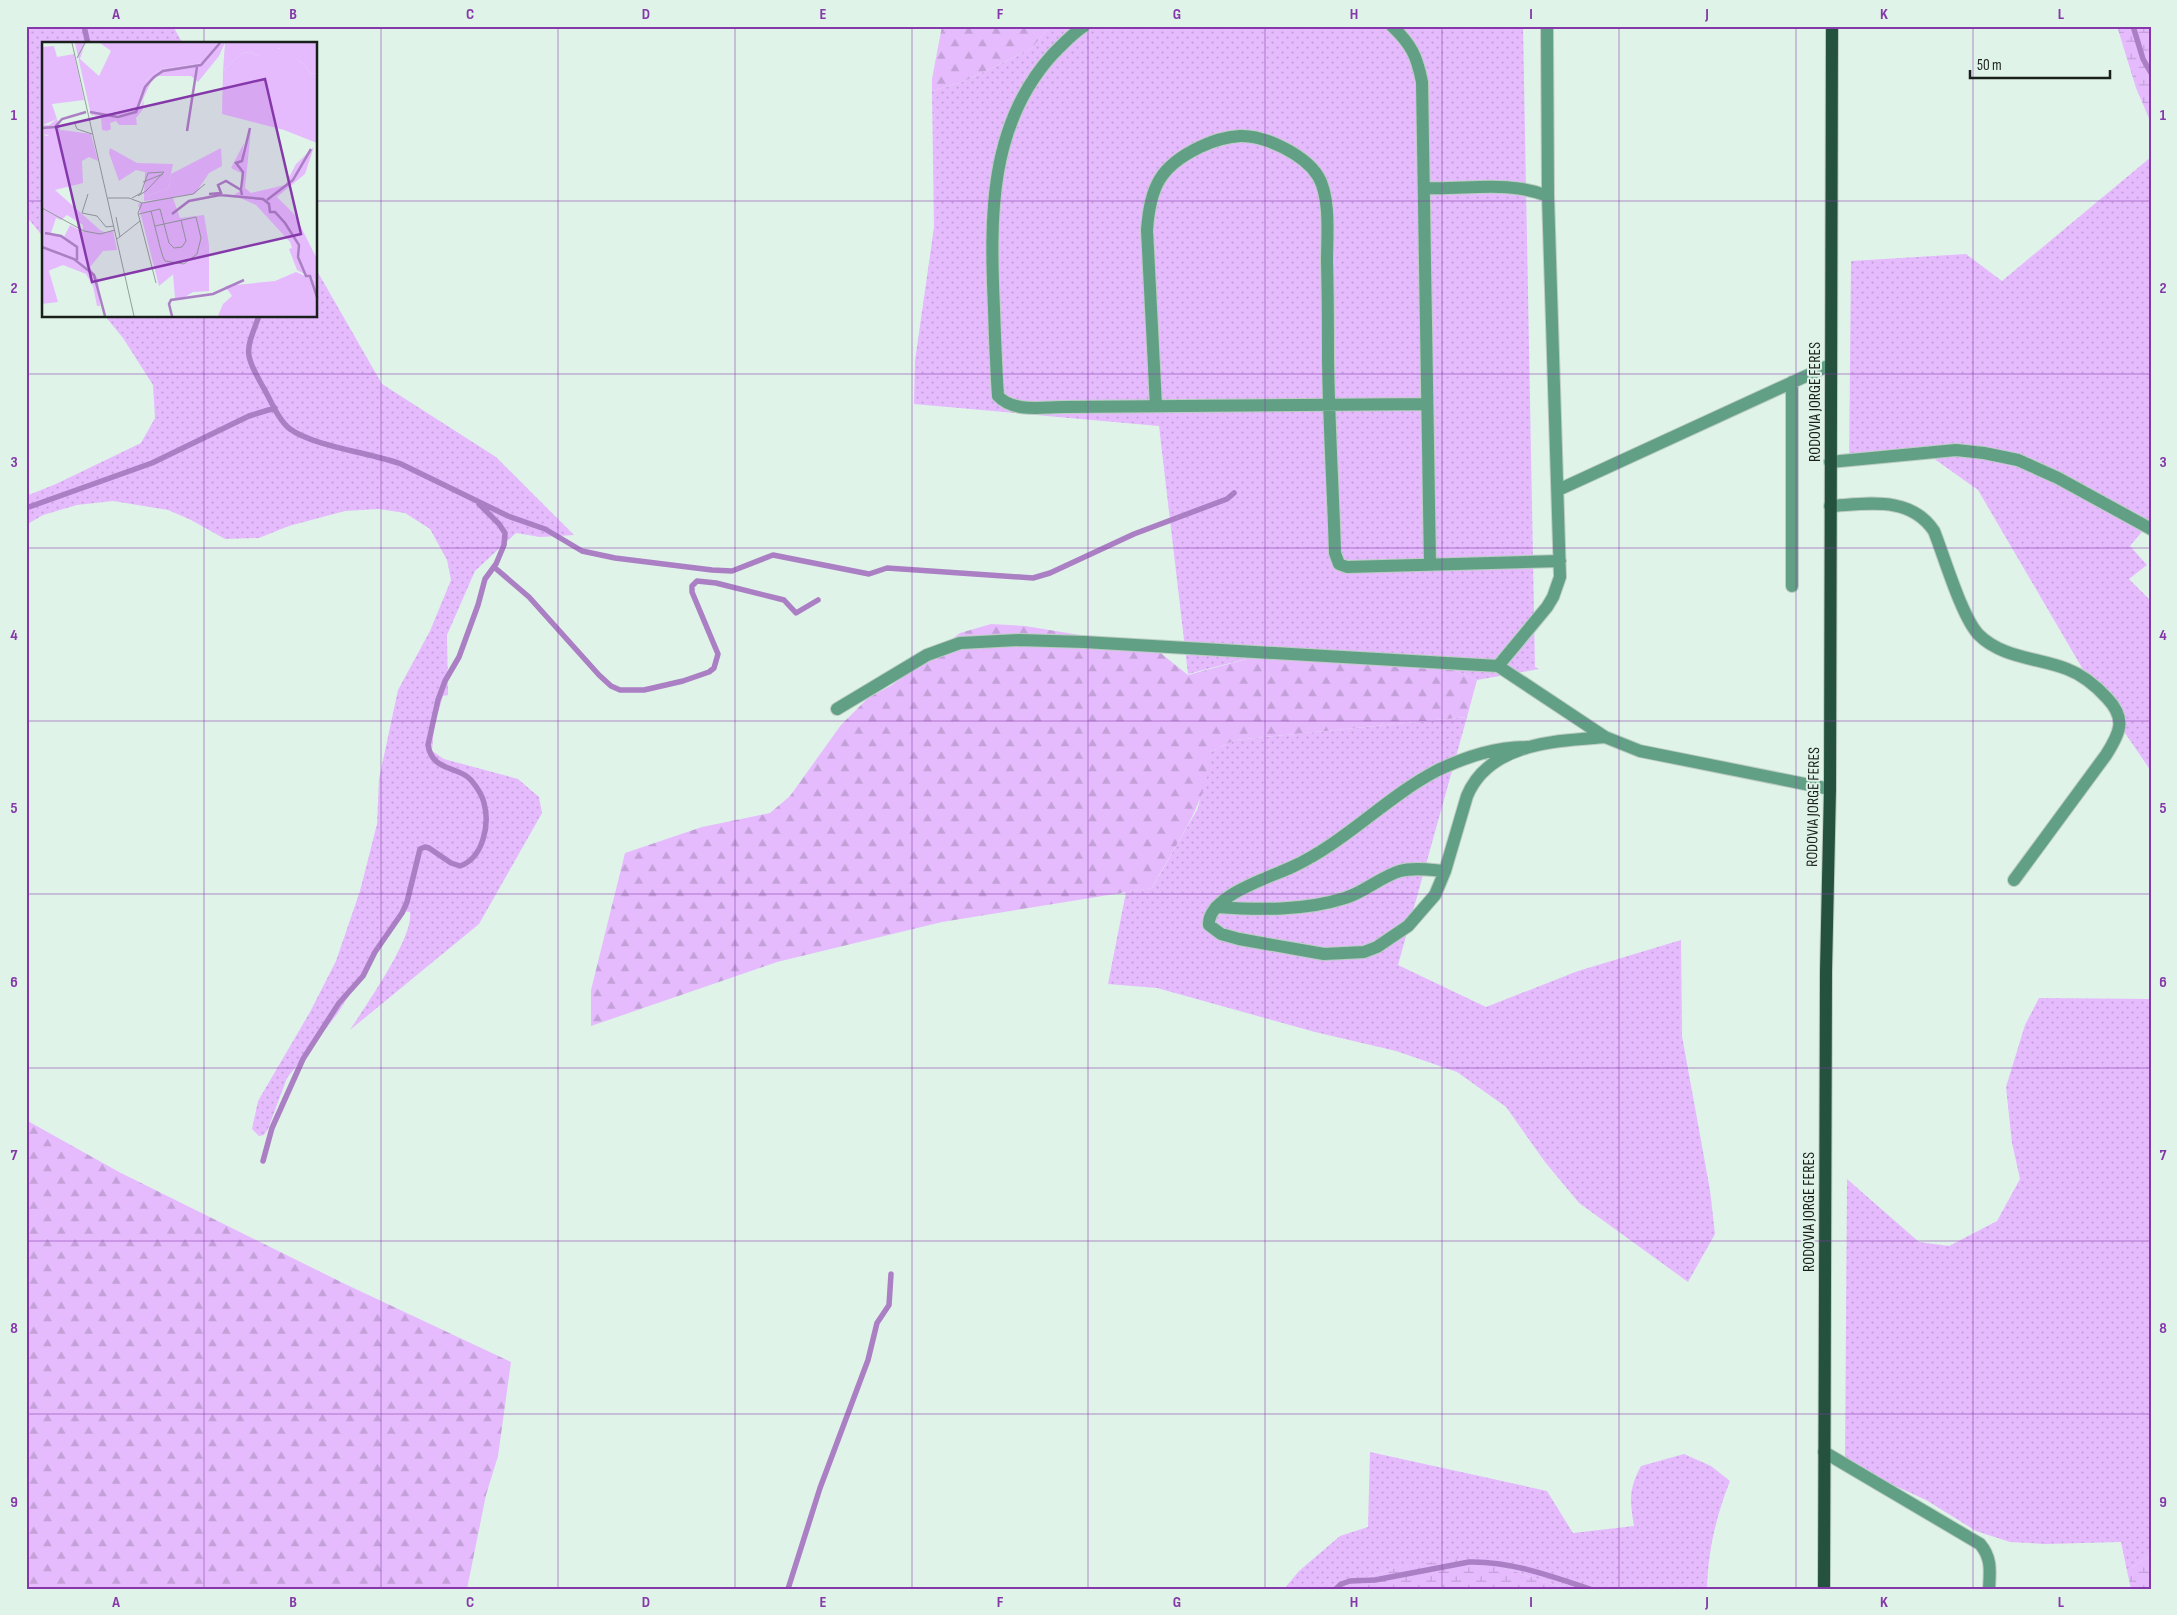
<svg xmlns="http://www.w3.org/2000/svg" width="2177" height="1615" font-family="'Sofia Sans Condensed',sans-serif">
  <style>
    .grass { fill: url(#grass-dots) }
    .forest { fill: url(#forest-firs) }
    .wetland { fill: url(#wetland-marsh) }
    .lines { fill: none; stroke-linecap: round; stroke-linejoin: round }
    .stream { stroke: #ab7fc3; stroke-width: 5.5 }
    .minor-casing { stroke: #bccdc4; stroke-width: 14 }
    .major-casing { stroke: #bccdc4; stroke-width: 14 }
    .minor { stroke: #62a085; stroke-width: 12 }
    .major { stroke: #25513f; stroke-width: 12 }
    .grid { fill: none; stroke: #8538a9; stroke-width: 1; stroke-opacity: 0.55 }
    .labels { text-anchor: middle; stroke-width: 4; stroke-linejoin: round; paint-order: stroke }
    .street-label { font-size: 16px; fill: #19201c; stroke: #e0f3e9 }
    .inset-river { fill: none; stroke: #ab7fc3; stroke-width: 2.5 }
    .inset-road { fill: none; stroke: #909f97; stroke-width: 1 }
    .view { fill: #8538a9; fill-opacity: 0.15; stroke: #8538a9; stroke-width: 2.5 }
    .inset-edge { fill: none; stroke: #19201c; stroke-width: 2.5 }
    .neatline { fill: none; stroke: #8538a9; stroke-width: 2 }
    .grid-label { font-size: 16px; text-anchor: middle; font-weight: bold; fill: #8538a9 }
  </style>
  <defs>
    <pattern id="grass-dots" width="8" height="8" patternUnits="userSpaceOnUse" patternTransform="scale(1.25)"><rect width="8" height="8" fill="#e5bbfe"/><path d="M2 2h.1M6 6h.1" fill="none" stroke="#c4a0d9" stroke-width="1.8" stroke-linecap="round"/></pattern>
    <pattern id="forest-firs" width="22" height="20" patternUnits="userSpaceOnUse" patternTransform="scale(1.25)"><rect width="22" height="20" fill="#e5bbfe"/><path d="M5 1l3.5 6h-7zM16 11l3.5 6h-7z" fill="#c4a0d9"/></pattern>
    <pattern id="wetland-marsh" width="20" height="14" patternUnits="userSpaceOnUse" patternTransform="scale(1.25)"><rect width="20" height="14" fill="#e5bbfe"/><path d="M1 5h8M5 5V1M11 12h8M15 12V8" fill="none" stroke="#c4a0d9"/></pattern>
  </defs>
  <rect width="100%" height="100%" fill="#e0f3e9"/>
  <path class="grass" d="M26 26H173L183 44H44V238L26 216Z
    M1050 26H1523L1535 667 1539 669 1477 680 1443 665 1288 648 1188 674 1159 426 914 404 915 361 934 227 932 91 965 81 1032 48Z
    M2151 157V521L2130 546 2147 565 2129 579 2151 601V771L2092 685 1978 490 1926 453 1849 466 1851 261 1966 254 2002 281Z
    M316 269 382 384 496 457 574 535 540 537 516 533 475 571 447 635 448 695 443 696 434 726 432 751 444 759 518 779 539 797 542 813 479 924 350 1030C365 1006 414 938 410 912L402 911 338 1013 287 1078 268 1129 264 1135 259 1136 252 1129 258 1101 310 1012 336 961 360 891 377 824 379 779 398 690 430 631 451 580 447 560 430 529 405 513 379 509 345 511 289 526 259 538 225 539 191 520 168 510 113 501 77 505 43 515 26 525V496L56 484 141 443 155 418 153 385 123 338 105 316H316Z
    M1467 717 1398 965 1486 1007 1578 971 1681 940 1682 1036 1710 1190 1715 1234 1688 1282 1579 1203 1545 1162 1506 1107 1457 1072 1396 1051 1315 1032 1157 988 1108 984 1126 892 1152 888 1198 808 1210 752 1235 740Z
    M2039 998 2151 999V1554L2127 1571 2121 1542 2045 1544 2010 1542 1976 1531 1926 1500 1847 1464 1845 1460 1847 1179 1919 1242 1949 1246 1997 1221 2020 1179 2012 1143 2006 1087 2025 1025Z
    M1370 1452 1547 1491 1573 1533 1634 1526C1630 1501 1628 1490 1641 1466L1684 1454 1711 1466 1730 1481C1716 1516 1708 1551 1707 1589H1567L1504 1568 1401 1566 1332 1589H1284L1299 1571 1340 1536 1368 1527Z"/>
  <path class="forest" d="M942 26H1050L1032 48 965 81 932 91V79Z
    M991 624 1025 626 1153 647 1188 675 1288 648 1443 665 1477 680 1467 717 1235 740 1210 752C1211 798 1173 848 1152 888L942 922 777 962 591 1026V990L625 853 702 827 770 813 790 796 841 725 868 698 892 685 960 633Z
    M26 1120 119 1172 345 1284 511 1362 498 1456 486 1495 467 1589H26Z"/>
  <path class="wetland" d="M2117 26H2151V123L2136 88Z
    M2151 1554V1589H2131L2127 1571Z
    M1461 1559 1504 1568 1567 1589H1332L1401 1566Z"/>
  <g class="lines">
    <path class="stream" d="M84 26 88 44
      M2133 26 2143 59 2151 73
      M259 316C245 353 244 352 263 387 271 400 278 420 290 429 313 446 371 453 401 464L508 516 545 529 582 551 615 558 712 570 732 571 773 555 869 574 887 568 1033 578 1050 573 1134 534 1227 499 1234 493
      M26 508 152 463 249 416 275 408
      M494 567 529 597 599 675 611 686 620 690H644L683 681 709 672 714 668 718 654 692 592V586L697 581 716 583 784 600 796 613 818 600
      M263 1161 272 1128 303 1059 339 1003 363 976 375 952 402 913 407 902 420 849 425 847 429 848 451 863 460 866C483 858 490 825 484 803 482 794 476 786 471 780 459 766 432 772 428 745L438 700 445 681 459 657 478 605 485 579 496 564 504 545 505 533 499 524 479 504
      M788 1589 820 1488 868 1360 877 1323 889 1305 891 1274
      M1336 1589 1341 1584 1350 1581 1375 1580 1469 1562C1510 1561 1551 1576 1590 1589"/>
    <g class="minor-casing">
      <path id="minor" d="M1084 26C1072 34 1063 44 1053 54 988 125 990 219 994 309 995 338 996 367 998 396 1014 413 1043 407 1064 407L1427 404
        M1392 26C1411 44 1417 56 1422 82L1430 565
        M1424 188C1466 190 1508 180 1548 196
        M1156 406 1147 230C1150 187 1160 166 1200 147 1212 141 1226 137 1240 136 1265 135 1305 155 1318 176 1331 198 1327 237 1327 262 1328 295 1328 328 1328 360 1329 425 1333 489 1335 553L1339 564 1347 567 1560 561
        M1830 462 1956 450 1984 453 2018 460 2058 478 2151 529
        M1558 490 1830 365
        M1830 506C1867 504 1910 495 1934 531 1944 556 1962 618 1979 635 2002 658 2039 658 2067 669 2083 675 2096 686 2107 698 2127 719 2120 733 2106 755L2014 880
        M1792 586V382
        M1498 666 1547 607 1553 597 1560 577 1548 196 1547 26
        M837 709 927 655 960 643 1019 640 1084 642 1498 666 1605 737 1640 751 1830 789
        M1529 747C1496 747 1468 756 1438 770 1386 797 1346 842 1292 867 1271 877 1207 896 1209 925L1221 934 1239 939 1324 954 1364 952 1377 947 1408 926 1435 895 1445 871 1467 796C1489 743 1555 741 1605 737
        M1216 907C1259 910 1304 911 1345 898 1365 892 1380 877 1400 871 1414 867 1431 870 1445 871
        M1824 1452 1980 1544C1992 1558 1990 1571 1989 1589"/>
    </g>
    <g class="major-casing">
      <path id="major" d="M1824 1589 1826 971 1830 789 1832 26"/>
    </g>
    <use href="#minor" class="minor"/>
    <use href="#major" class="major"/>
  </g>
  <path class="grid" d="M204 26V44M381 26V1589M558 26V1589M735 26V1589M912 26V1589M1088 26V1589M1265 26V1589M1442 26V1589M1619 26V1589M1796 26V1589M1973 26V1589M26 201H44M316 201H2151M204 316V1589M26 374H2151M26 548H2151M26 721H2151M26 894H2151M26 1068H2151M26 1241H2151M26 1414H2151"/>
  <g class="labels">
    <g class="street-label">
      <text transform="translate(1814 402) rotate(-90)" y="6">RODOVIA JORGE FERES</text>
      <text transform="translate(1812 807) rotate(-89)" y="6">RODOVIA JORGE FERES</text>
      <text transform="translate(1808 1212) rotate(-90)" y="6">RODOVIA JORGE FERES</text>
    </g>
  </g>
  <g transform="translate(42 42)">
    <rect width="275" height="275" fill="#e0f3e9"/>
    <path d="M33 1H43L38 17 57 34 69 9 58 1H179L161 21 119 27 104 38 87 67 68 71V74H84L99 64 102 58 101 67 94 76 95 83H77L74 79 68 81 69 87 65 89 60 88 59 75 49 73ZM183 1H275V31L270 32 257 18 237 6 214 14 210 10 200 11 181 29ZM12 4 15 15 32 12 42 58 10 62 15 77 1 83 0 5ZM20 88 49 92 56 119 47 115 40 119 41 141 13 148 58 188 64 191 71 188 75 208 61 209 48 225 14 207H0V92L5 94ZM25 173 41 183V190L28 183 22 195 9 191 14 176 19 178ZM209 88 203 146 209 151 243 143 254 122 272 105 263 132 235 155 253 173 275 217V239L255 228 247 207 250 206 248 200 214 163 192 153 201 147V132L189 126 202 101 200 113ZM68 106 95 121 131 122 126 146 102 155 103 130 94 128 77 139 67 111ZM130 153 138 176 162 173 167 203 117 244 96 162ZM0 227 7 229 16 260 0 262Z" fill="#e5bbfe" fill-rule="evenodd"/>
    <path d="M233 6 241 7 257 18 270 32 275 31V101L242 88 180 72 181 29 200 11 210 10 214 14ZM179 106 180 124 167 131 153 152 102 159V155L126 146 129 132ZM167 203V249L151 250 138 258 133 256 131 232ZM254 230 275 239V274H176L181 262 190 254 183 244 233 239Z" fill="#e5bbfe"/>
    <path d="M179 1H183L177 14 156 40 149 34H116L109 40 96 68 84 74 66 72 87 67 100 41 119 27 161 21ZM15 77 19 90 12 94 0 92V83H7ZM0 207H14L47 224 56 237 58 264H55L51 244 44 232 21 223 6 229 1 228Z" fill="#e5bbfe"/>
    <path class="inset-river" d="M48 70 76 75 94 70 103 45 112 35 121 29 159 23 178 1M0 86 13 85 20 77 44 70M145 89 155 25M199 148 201 130 194 121 200 119 208 86M167 152 179 151 176 143 184 139 199 148 200 153M225 158 251 138 269 107M130 172 147 159 178 153 221 157 227 162 228 170H233L243 181 257 203 256 215 264 234H268L275 255M3 191 19 194 35 205V218M0 205 32 217 52 233 63 274M130 274 127 262 129 258 171 252 202 238"/>
    <path class="inset-road" d="M30 1 92 274M35 16 43 1M33 82 35 87 50 92M101 140 121 132M46 152 40 171 55 174 64 185 72 184M66 156H87L100 161 151 152 163 142M90 156 99 151 106 131 122 130 104 149 96 154M100 161 96 171 114 241M0 166 42 189 58 192 73 188M109 169 118 205 121 215 123 219 142 222 155 212 159 196 154 175 113 184M97 172 118 167 127 201 132 206 140 205 144 199 139 178M74 175 78 195M75 197 98 179"/>
    <path class="view" d="M223 37 259 192 50 240 14 85Z"/>
    <rect width="275" height="275" class="inset-edge"/>
  </g>
  <rect width="2177" height="1615" fill="none" stroke="#e0f3e9" stroke-width="55"/>
  <path d="M1970 70v8h140v-8" fill="none" stroke="#19201c" stroke-width="2.5"/>
  <text x="1977" y="70" font-size="15" fill="#19201c" stroke="#e0f3e9" stroke-width="4" paint-order="stroke">50 m</text>
  <rect x="28" y="28" width="2122" height="1560" class="neatline"/>
  <g class="grid-label">
    <text x="116" y="19">A</text>
    <text x="293" y="19">B</text>
    <text x="470" y="19">C</text>
    <text x="646" y="19">D</text>
    <text x="823" y="19">E</text>
    <text x="1000" y="19">F</text>
    <text x="1177" y="19">G</text>
    <text x="1354" y="19">H</text>
    <text x="1531" y="19">I</text>
    <text x="1707" y="19">J</text>
    <text x="1884" y="19">K</text>
    <text x="2061" y="19">L</text>
    <text x="14" y="120">1</text>
    <text x="2163" y="120">1</text>
    <text x="14" y="293">2</text>
    <text x="2163" y="293">2</text>
    <text x="14" y="467">3</text>
    <text x="2163" y="467">3</text>
    <text x="14" y="640">4</text>
    <text x="2163" y="640">4</text>
    <text x="14" y="813">5</text>
    <text x="2163" y="813">5</text>
    <text x="14" y="987">6</text>
    <text x="2163" y="987">6</text>
    <text x="14" y="1160">7</text>
    <text x="2163" y="1160">7</text>
    <text x="14" y="1333">8</text>
    <text x="2163" y="1333">8</text>
    <text x="14" y="1507">9</text>
    <text x="2163" y="1507">9</text>
    <text x="116" y="1607">A</text>
    <text x="293" y="1607">B</text>
    <text x="470" y="1607">C</text>
    <text x="646" y="1607">D</text>
    <text x="823" y="1607">E</text>
    <text x="1000" y="1607">F</text>
    <text x="1177" y="1607">G</text>
    <text x="1354" y="1607">H</text>
    <text x="1531" y="1607">I</text>
    <text x="1707" y="1607">J</text>
    <text x="1884" y="1607">K</text>
    <text x="2061" y="1607">L</text>
  </g>
</svg>
